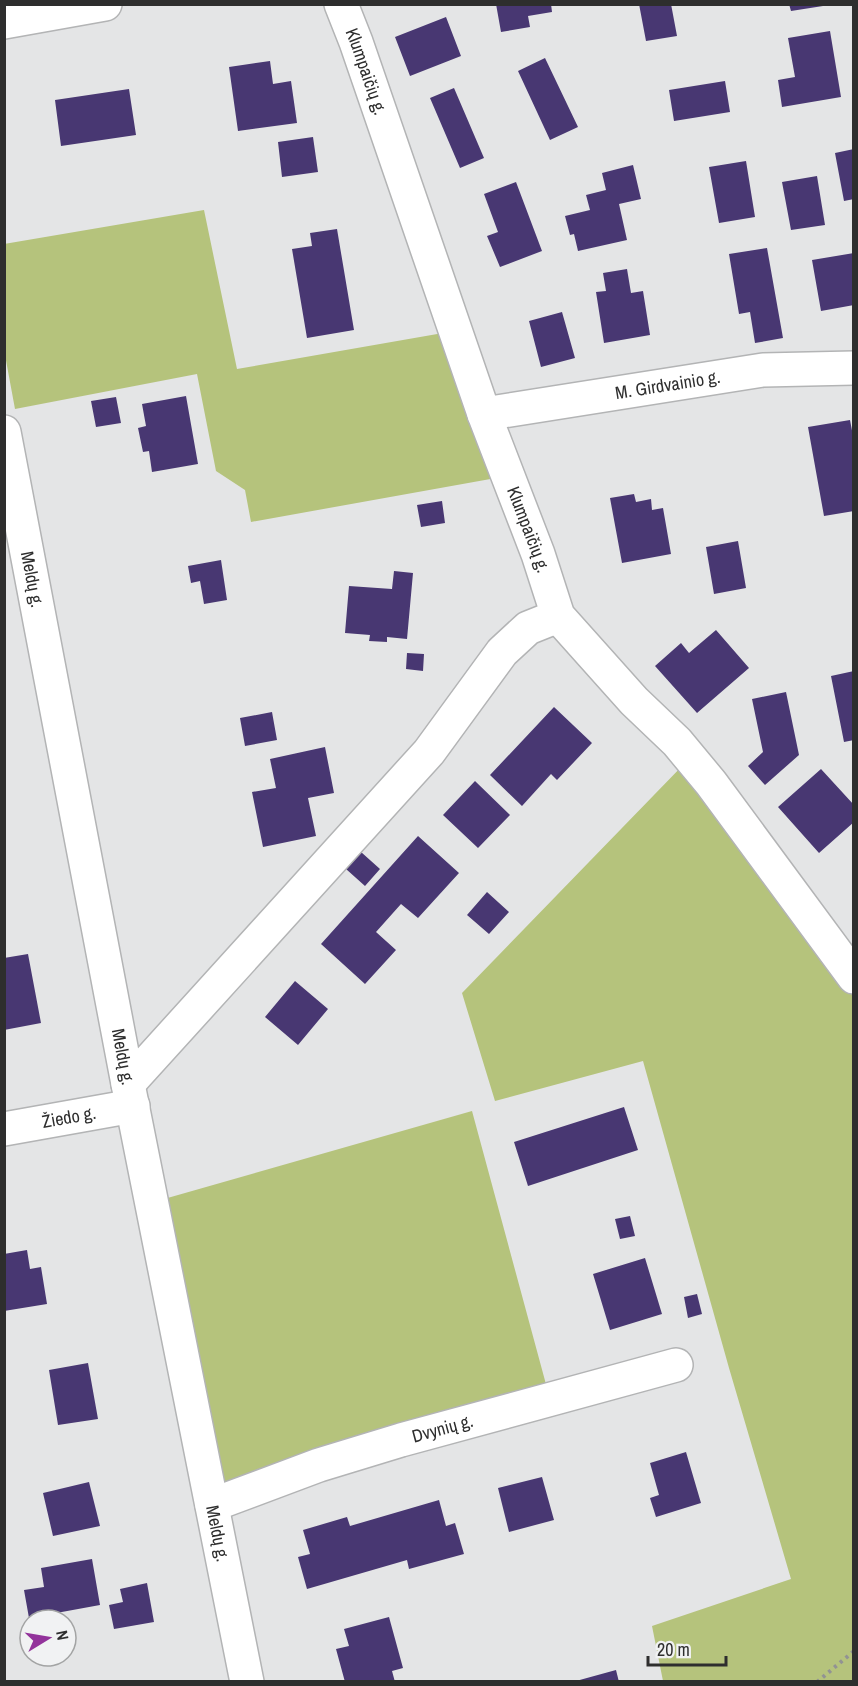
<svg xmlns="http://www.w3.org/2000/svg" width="858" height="1686" font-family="'Archivo Narrow',sans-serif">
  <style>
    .green { fill: #b5c37c }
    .building { fill: #483772 }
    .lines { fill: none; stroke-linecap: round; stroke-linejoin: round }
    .minor-casing { stroke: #b3b4b5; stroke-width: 36 }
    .path { stroke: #929393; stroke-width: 4; stroke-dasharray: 3 4.5; stroke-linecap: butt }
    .minor { stroke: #fff; stroke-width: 33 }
    .labels { text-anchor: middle; stroke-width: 6; stroke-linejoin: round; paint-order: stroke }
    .street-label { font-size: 18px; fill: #2e2e2e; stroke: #f1f2f3 }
  </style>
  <rect width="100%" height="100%" fill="#e4e5e6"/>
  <path class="green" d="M204 210 237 369 443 333 496 478 251 522 245 490 216 471 197 374 15 409 5 355 4 244Z
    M686 762 827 961 853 993V1681H663L652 1626 791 1579 729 1368 643 1061 495 1101 462 993Z
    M472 1111 547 1388 218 1488 164 1199Z"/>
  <path class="building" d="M496 4H551L552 12 528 16 530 27 501 32Z
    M639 4H671L677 36 646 41Z
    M789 4H823V6L791 11Z
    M446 17 461 56 410 76 395 37Z
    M830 31 841 97 782 107 778 80 795 77 788 38Z
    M545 58 578 127 550 140 518 71Z
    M270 61 273 84 291 81 297 123 238 131 229 67Z
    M725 81 730 112 674 121 669 90Z
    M454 88 484 158 460 168 430 98Z
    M129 89 136 135 61 146 55 100Z
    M313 137 318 172 282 177 278 142Z
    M854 149V199L844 201 835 153Z
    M746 161 755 217 719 223 709 167Z
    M633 165 641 199 619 204 627 240 578 251 574 234 570 235 565 216 590 210 586 195 606 190 602 173Z
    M817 176 825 225 791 230 782 182Z
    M516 182 542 251 500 267 487 236 498 232 484 194Z
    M337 229 354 330 307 338 292 249 312 246 310 233Z
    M767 248 783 338 755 343 750 312 739 314 729 254Z
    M854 253V305L821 311 812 260Z
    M627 269 631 293 643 291 650 335 604 343 596 292 606 291 603 273Z
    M562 312 575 358 541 367 529 321Z
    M186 396 198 464 152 472 149 451 143 452 138 428 146 426 142 404Z
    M116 397 121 423 96 427 91 401Z
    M850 420 854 441V511L824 516 808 427Z
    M634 494 636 502 651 499 652 510 663 508 671 554 622 563 610 498Z
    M442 501 445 523 421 527 417 505Z
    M738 541 746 588 714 594 706 547Z
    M221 560 227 600 204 604 200 581 191 583 188 566Z
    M394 571 413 573 407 639 387 637V642L369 641 370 635 345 633 349 586 392 589Z
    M716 630 749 668 697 713 655 666 681 643 689 653Z
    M407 653 424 654 423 671 406 669Z
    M854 671V740L844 742 831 676Z
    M786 692 799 755 765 785 748 766 763 752 752 699Z
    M554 707 592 743 557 780 551 774 522 806 490 775Z
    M272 712 277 740 245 746 240 718Z
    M325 747 334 793 308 798 316 836 263 847 252 792 276 788 270 759Z
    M821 769 854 805V822L819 853 778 807Z
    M475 781 510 815 478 848 443 815Z
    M418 836 459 873 418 918 401 904 376 932 396 950 365 984 321 944Z
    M361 852 380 869 365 886 346 869Z
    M487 892 509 912 489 934 467 915Z
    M28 954 41 1023 4 1030V958Z
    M295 981 328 1009 298 1045 265 1017Z
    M624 1107 638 1150 528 1186 514 1142Z
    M630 1216 635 1236 620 1239 615 1219Z
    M27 1250 30 1269 41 1267 47 1304 4 1311V1254Z
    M645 1258 662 1314 610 1330 593 1274Z
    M697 1294 702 1314 688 1318 684 1297Z
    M88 1363 98 1419 58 1425 49 1370Z
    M686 1452 701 1503 656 1517 650 1498 659 1495 650 1463Z
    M542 1477 554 1520 509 1532 498 1488Z
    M89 1482 100 1526 53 1536 43 1493Z
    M439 1500 446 1526 455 1523 464 1554 409 1569 407 1560 307 1589 298 1557 310 1554 303 1530 347 1517 350 1526Z
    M92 1559 100 1605 29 1618 24 1590 44 1587 41 1568Z
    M147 1583 154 1622 114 1629 109 1605 123 1602 120 1589Z
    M389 1617 403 1668 392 1671 395 1682H345L336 1649 349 1646 344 1629Z
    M616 1670 619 1682H576V1681Z"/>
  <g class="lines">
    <g class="minor-casing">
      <g id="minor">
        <path id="s1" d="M341 4 356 42 484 414 538 554 558 616 634 701 677 742 711 783 854 977"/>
        <path d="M4 22 105 4"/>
        <path id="s2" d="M484 414 763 370 854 368"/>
        <path id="s3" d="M4 432 128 1084 247 1682"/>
        <path d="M128 1084 429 752 502 652 528 628 558 616"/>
        <path id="s4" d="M4 1129 133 1106"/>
        <path id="s5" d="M212 1505 319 1465 401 1440 676 1365"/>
      </g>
    </g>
    <path class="path" d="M817 1682 854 1651"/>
    <use href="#minor" class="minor"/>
  </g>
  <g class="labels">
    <g class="street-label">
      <text dy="6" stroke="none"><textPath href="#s1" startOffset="72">Klumpaičių g.</textPath></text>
      <text dy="6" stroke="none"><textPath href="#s2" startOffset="186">M. Girdvainio g.</textPath></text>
      <text dy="6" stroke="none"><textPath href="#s1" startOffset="558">Klumpaičių g.</textPath></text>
      <text dy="6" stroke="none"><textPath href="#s3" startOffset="150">Meldų g.</textPath></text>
      <text dy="6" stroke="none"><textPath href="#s3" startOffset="636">Meldų g.</textPath></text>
      <text dy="6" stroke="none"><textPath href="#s4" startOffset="66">Žiedo g.</textPath></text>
      <text dy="6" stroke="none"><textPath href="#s5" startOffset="243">Dvynių g.</textPath></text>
      <text dy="6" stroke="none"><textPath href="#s3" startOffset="1122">Meldų g.</textPath></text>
    </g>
  </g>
  <rect width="858" height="1686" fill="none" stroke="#2e2e2e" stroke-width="12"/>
  <g transform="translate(48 1638) rotate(79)"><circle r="28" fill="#f1f2f3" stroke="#a3a4a4" stroke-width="1.5"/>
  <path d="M0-4.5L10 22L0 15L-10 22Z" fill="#93339b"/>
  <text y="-9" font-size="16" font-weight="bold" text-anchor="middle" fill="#2e2e2e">N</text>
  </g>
  <path d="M648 1656v9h78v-9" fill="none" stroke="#2e2e2e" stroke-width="3"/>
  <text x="657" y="1656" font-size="18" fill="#2e2e2e" stroke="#f1f2f3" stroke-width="4.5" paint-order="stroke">20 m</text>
</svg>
